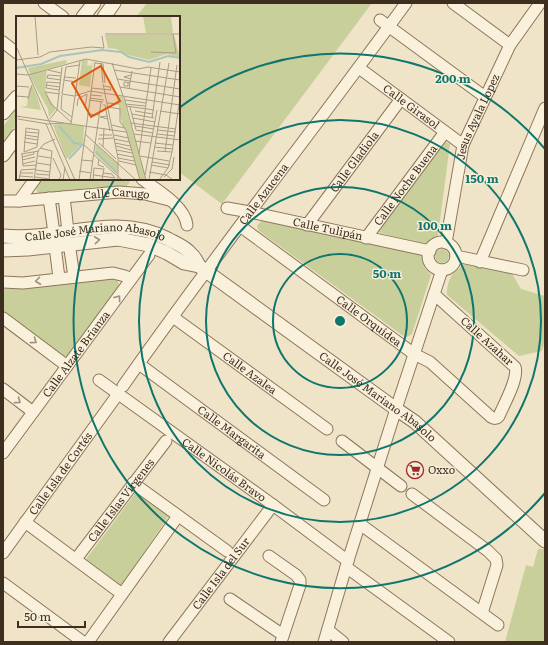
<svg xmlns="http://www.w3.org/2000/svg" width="548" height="645" font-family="Literata,serif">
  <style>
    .green { fill: #c9cf9b }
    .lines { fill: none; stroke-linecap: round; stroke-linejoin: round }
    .minor-casing { stroke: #8d765c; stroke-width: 13 }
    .tertiary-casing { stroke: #8d765c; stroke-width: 15 }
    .minor { stroke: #faf1dc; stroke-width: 11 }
    .tertiary { stroke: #faf1dc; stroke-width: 13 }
    .oneway { stroke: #9c907e }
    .ring { fill: none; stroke: #0f766e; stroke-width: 2 }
    .labels { text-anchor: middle; stroke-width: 3; stroke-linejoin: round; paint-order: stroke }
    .street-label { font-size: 11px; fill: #3d2e20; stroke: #f7eed8 }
    .poi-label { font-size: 11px; fill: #3d2e20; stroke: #f7eed8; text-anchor: start }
    .inset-river { fill: none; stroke: #a9c4bc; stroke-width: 2 }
    .inset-road { fill: none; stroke: #a89b85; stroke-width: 1 }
    .view { fill: #df570d; fill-opacity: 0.15; stroke: #df570d; stroke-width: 2 }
    .inset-edge { fill: none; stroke: #3d2e20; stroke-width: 2 }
    .centre { fill: #0f766e; stroke: #f7eed8; stroke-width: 2 }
    .ring-label { font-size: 12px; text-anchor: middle; font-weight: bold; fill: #0f766e; stroke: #f7eed8; stroke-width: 3; stroke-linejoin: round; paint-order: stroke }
  </style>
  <rect width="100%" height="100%" fill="#f0e4c8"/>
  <path class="green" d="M147 3H372L222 204 179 172V17H136Z
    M17 109V124L3 143V126Z
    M446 142 450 144 438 236C433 238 428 243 424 244L380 233 379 231 381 226Z
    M40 179H130V180L129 184 125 187H94L42 194C32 192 37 185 40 179Z
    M263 220 421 254 424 267 431 275 412 334 407 337 402 335 259 231 257 227 258 224Z
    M435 256a7 7 0 1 1 14 0a7 7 0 1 1-14 0Z
    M463 264 511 272 521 289 545 296V341L542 351 519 356 447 295C446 290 449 277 454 273 457 270 460 268 463 264Z
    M113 278 118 281 119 286 68 356H64L59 354 3 312V289L36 287Z
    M137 491 170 514 121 586 86 559Z
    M538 549H545V642H505L526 565 533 567Z"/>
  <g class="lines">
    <g class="minor-casing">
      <g id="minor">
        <path d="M44 3 63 17"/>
        <path d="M453 3 510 45"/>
        <path d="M380 20 485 97"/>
        <path d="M3 42 17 53"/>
        <path id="s1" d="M359 68 463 145"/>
        <path d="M142 179C157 190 185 206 187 225"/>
        <path d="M64 197 68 231"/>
        <path d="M49 198 54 233"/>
        <path id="s2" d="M3 201H19L119 192 145 194 169 200"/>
        <path d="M19 201 35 179"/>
        <path id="s3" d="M227 208 250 212 430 251"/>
        <path id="s4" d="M307 225 401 99"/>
        <path id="s5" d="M240 226 414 354 430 362 491 417C494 419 497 419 499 416 504 404 519 378 515 367L434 294"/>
        <path id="s6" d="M366 238 445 132"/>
        <circle cx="442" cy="256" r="14"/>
        <path d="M69 243 74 277"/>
        <path id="s7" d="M446 243 463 145 510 45 540 3"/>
        <path d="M55 246 59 278"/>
        <path d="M456 256 523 270"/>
        <path d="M480 262 545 108"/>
        <path d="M3 282 23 283 113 273 125 276 131 279"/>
        <path id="s8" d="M173 317 327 429"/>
        <path d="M3 318 67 366"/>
        <path id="s9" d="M139 364 324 500"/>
        <path id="s10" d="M99 380 273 505 348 561"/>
        <path id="s11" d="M123 386C214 256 313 131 406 3"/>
        <path d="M3 389 33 412"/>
        <path d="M342 441 401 486"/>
        <path id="s12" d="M3 453 149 255"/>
        <path d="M133 483 227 551"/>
        <path d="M412 494 488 551 496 559 497 565 482 613"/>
        <path d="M25 522 122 594"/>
        <path d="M360 524 498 625"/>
        <path id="s13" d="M3 553 118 394"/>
        <path d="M269 556 296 575 300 580V585L281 642"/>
        <path id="s14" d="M76 559 166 441"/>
        <path d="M346 567 449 642"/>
        <path d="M3 583 83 642"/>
        <path d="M230 599 283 635"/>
        <path d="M328 630 343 642"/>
        <path d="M88 642 178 516"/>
        <path id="s15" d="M169 642 273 505"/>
        <path d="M324 642 346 567 396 409 442 270"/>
      </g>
    </g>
    <g class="tertiary-casing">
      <g id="tertiary">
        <path d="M83 17 94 3"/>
        <path d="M104 17 114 3"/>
        <path d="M3 113 17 97"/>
        <path d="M3 155 17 136"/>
        <path id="s16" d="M3 236C60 242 112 211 168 239 175 243 186 247 191 254 195 257 197 262 199 266L396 409 415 422 545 541"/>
        <path d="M3 250 28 249 118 239 149 245 167 253 184 263 199 266"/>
      </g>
    </g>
    <use href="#minor" class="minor"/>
    <use href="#tertiary" class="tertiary"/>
  </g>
  <defs><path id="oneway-chevron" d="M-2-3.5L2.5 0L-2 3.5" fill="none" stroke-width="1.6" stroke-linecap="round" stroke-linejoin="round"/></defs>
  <g class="oneway">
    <use href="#oneway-chevron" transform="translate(97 240) rotate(-6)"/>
    <use href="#oneway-chevron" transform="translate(38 281) rotate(173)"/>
    <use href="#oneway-chevron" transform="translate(118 298) rotate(-54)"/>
    <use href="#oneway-chevron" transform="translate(34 341) rotate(37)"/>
    <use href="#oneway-chevron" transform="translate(18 401) rotate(37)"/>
  </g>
  <g class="ring">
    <circle cx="340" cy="321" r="67"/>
    <circle cx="340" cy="321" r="134"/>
    <circle cx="340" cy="321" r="201"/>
    <path d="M545 493A267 267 0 0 1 114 180M179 108A267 267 0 0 1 545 149"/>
  </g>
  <defs>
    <g id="supermarket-ring" transform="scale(0.9)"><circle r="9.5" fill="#f7eed8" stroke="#9e2a2b" stroke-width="1.5"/><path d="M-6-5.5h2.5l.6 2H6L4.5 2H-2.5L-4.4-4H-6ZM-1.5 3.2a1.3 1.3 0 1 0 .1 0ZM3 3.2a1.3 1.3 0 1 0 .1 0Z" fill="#9e2a2b"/></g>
  </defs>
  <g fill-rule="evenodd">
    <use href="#supermarket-ring" x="415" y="470"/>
  </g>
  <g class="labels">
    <g class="street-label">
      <text dy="4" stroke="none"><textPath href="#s1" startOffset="65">Calle Girasol</textPath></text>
      <text dy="4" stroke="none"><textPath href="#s7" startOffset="131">Jesus Ayala Lopez</textPath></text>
      <text dy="4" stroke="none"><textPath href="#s4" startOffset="79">Calle Gladiola</textPath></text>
      <text dy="4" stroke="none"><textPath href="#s6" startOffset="66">Calle Noche Buena</textPath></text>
      <text dy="4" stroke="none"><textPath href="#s11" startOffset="238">Calle Azucena</textPath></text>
      <text dy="4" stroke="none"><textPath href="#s2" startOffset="114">Calle Carugo</textPath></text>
      <text dy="4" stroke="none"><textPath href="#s3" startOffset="103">Calle Tulipán</textPath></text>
      <text dy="4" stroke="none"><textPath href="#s16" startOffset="93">Calle José Mariano Abasolo</textPath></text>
      <text dy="4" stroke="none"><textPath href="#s5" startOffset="160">Calle Orquídea</textPath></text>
      <text transform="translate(487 341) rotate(42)" y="4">Calle Azahar</text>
      <text dy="4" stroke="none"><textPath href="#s12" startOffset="123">Calle Alzate Brianza</textPath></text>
      <text dy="4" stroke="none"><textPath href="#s8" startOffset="95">Calle Azalea</textPath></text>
      <text dy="4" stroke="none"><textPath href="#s16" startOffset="431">Calle José Mariano Abasolo</textPath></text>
      <text dy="4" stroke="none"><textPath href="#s9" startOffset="115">Calle Margarita</textPath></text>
      <text dy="4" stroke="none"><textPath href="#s10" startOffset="154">Calle Nicolás Bravo</textPath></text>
      <text dy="4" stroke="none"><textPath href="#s13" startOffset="98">Calle Isla de Cortés</textPath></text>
      <text dy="4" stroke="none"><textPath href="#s14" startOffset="74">Calle Islas Vírgenes</textPath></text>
      <text dy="4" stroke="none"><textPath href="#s15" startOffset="86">Calle Isla del Sur</textPath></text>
    </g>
    <g class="poi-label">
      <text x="428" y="474">Oxxo</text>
    </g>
  </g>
  <g transform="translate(16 16)">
    <rect width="164" height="164" fill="#f0e4c8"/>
    <path d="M127 0H155L157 17H130ZM89 19H158L164 42 151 38 133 44 112 39 100 33 92 32ZM50 44 51 47 14 58 12 52ZM66 44H72L71 49 75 50 77 44 74 71 63 69ZM31 54 29 76 40 93 33 101 32 93 14 61 15 58ZM17 71 22 83 25 94 4 91 11 90 13 72ZM101 80 107 81 130 164H124L110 115 106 108ZM49 107 68 110 67 130H63L52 142H50L37 109ZM80 128 102 148 101 158 79 138Z" fill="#c9cf9b"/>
    <path class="inset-river" d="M0 52 25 48 44 40 86 34 105 36 113 41 133 46 152 40 164 42M43 110 58 127 65 128M80 136 101 157M53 143 67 128"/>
    <path class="inset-road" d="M19 0 22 39M89 18H164M0 30 59 164M135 36 160 37 157 18M0 44 24 41 34 36 75 31 88 32 86 20M64 45 55 108 110 116M79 47 87 48 89 67M85 47 87 67M96 47 107 80M32 54 45 57M98 54 164 64M0 58 12 59 70 43 122 53 132 51 164 56M48 61 60 62M101 63 164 73M115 63 108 61 115 59M45 64 31 62 32 59 45 60M47 64 61 66M48 64 50 51 64 49M112 67V70H108V66L114 67M87 68 102 142V164M30 69 44 71M0 70 13 71M104 71 164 81M75 72 95 74 94 71 88 70M113 73 116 55M43 74 30 72 31 66 44 67M29 75 35 88 55 106M30 76 44 78M46 78 58 80M46 78 48 65M46 79 45 93 56 101M74 79 86 80M0 80 12 81M59 80 74 75 164 89M108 81 130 164M74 82 88 84M12 83 16 69M73 84 87 86M74 84 79 46M109 84 130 87M91 87 103 88M109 88 129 90M87 89H89L94 115M61 90 62 83 71 78M110 90 138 94M92 91 104 93M114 91 120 114 137 117M69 92 71 78M104 92V106L110 114 124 164M119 95 137 98M144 95 164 98M71 98 83 99M116 98 138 102M0 100 55 108M91 100 84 101 92 103M117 102 139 106M136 102 144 46M2 103 32 108 48 107M34 103 41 94 46 51M115 107 160 113M30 108 54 164M96 109 108 112M119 110 138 113M10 112 23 114 21 131 8 136ZM141 114 160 116M10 116 22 117M69 118 120 164M118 118 164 124M141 118 159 120M9 119 22 121M83 119H96M98 119 112 122M9 122 22 124M82 123 97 122M98 123 113 126M119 125 135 127M8 126 21 128M83 127 100 143M99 127 114 130M139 127 157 129M68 129 77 137M100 130 115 134M87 131 88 112M138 131 157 133M24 132 36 135 33 164M101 134 116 137M141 135 156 136M149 136 161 49M5 138 23 135M6 138 7 150 21 149M101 138 117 141M123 138 135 52M78 139 106 164M22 140 35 142M124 140 153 145M6 141 18 138V136M37 142 45 159 43 164M102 142 118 145M83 143 82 149 88 151M6 144 19 141M65 144 77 145M103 145 120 149M136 146 154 149M21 147 34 149M6 148 19 145M135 149 152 152M20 154 34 156M63 155 75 157M133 156 150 159 157 164M4 157H17M87 157 96 158 99 162M20 158 33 159M78 159 99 162M129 159 141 94M3 160 17 161M19 161 33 163M148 161 156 153 158 141M3 164 5 154 20 153M18 164 22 135 28 128 39 123M47 164 49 151M63 164 74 84M74 164 85 86M77 164 78 152 87 153M86 164 88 152M133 164 153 47M143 164 152 152 156 136 164 82"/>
    <path class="view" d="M85 50 104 85 75 101 56 67Z"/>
    <rect width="164" height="164" class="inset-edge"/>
  </g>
  <circle cx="340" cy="321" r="6" class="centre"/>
  <g class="ring-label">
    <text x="453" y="83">200 m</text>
    <text x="482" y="183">150 m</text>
    <text x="435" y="230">100 m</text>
    <text x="387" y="278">50 m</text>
  </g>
  <rect width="548" height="645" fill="none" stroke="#3d2e20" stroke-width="8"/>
  <path d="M18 621v6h67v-6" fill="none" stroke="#3d2e20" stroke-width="2"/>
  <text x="24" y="621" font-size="12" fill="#3d2e20" stroke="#f7eed8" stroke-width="3" paint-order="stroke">50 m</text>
</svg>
